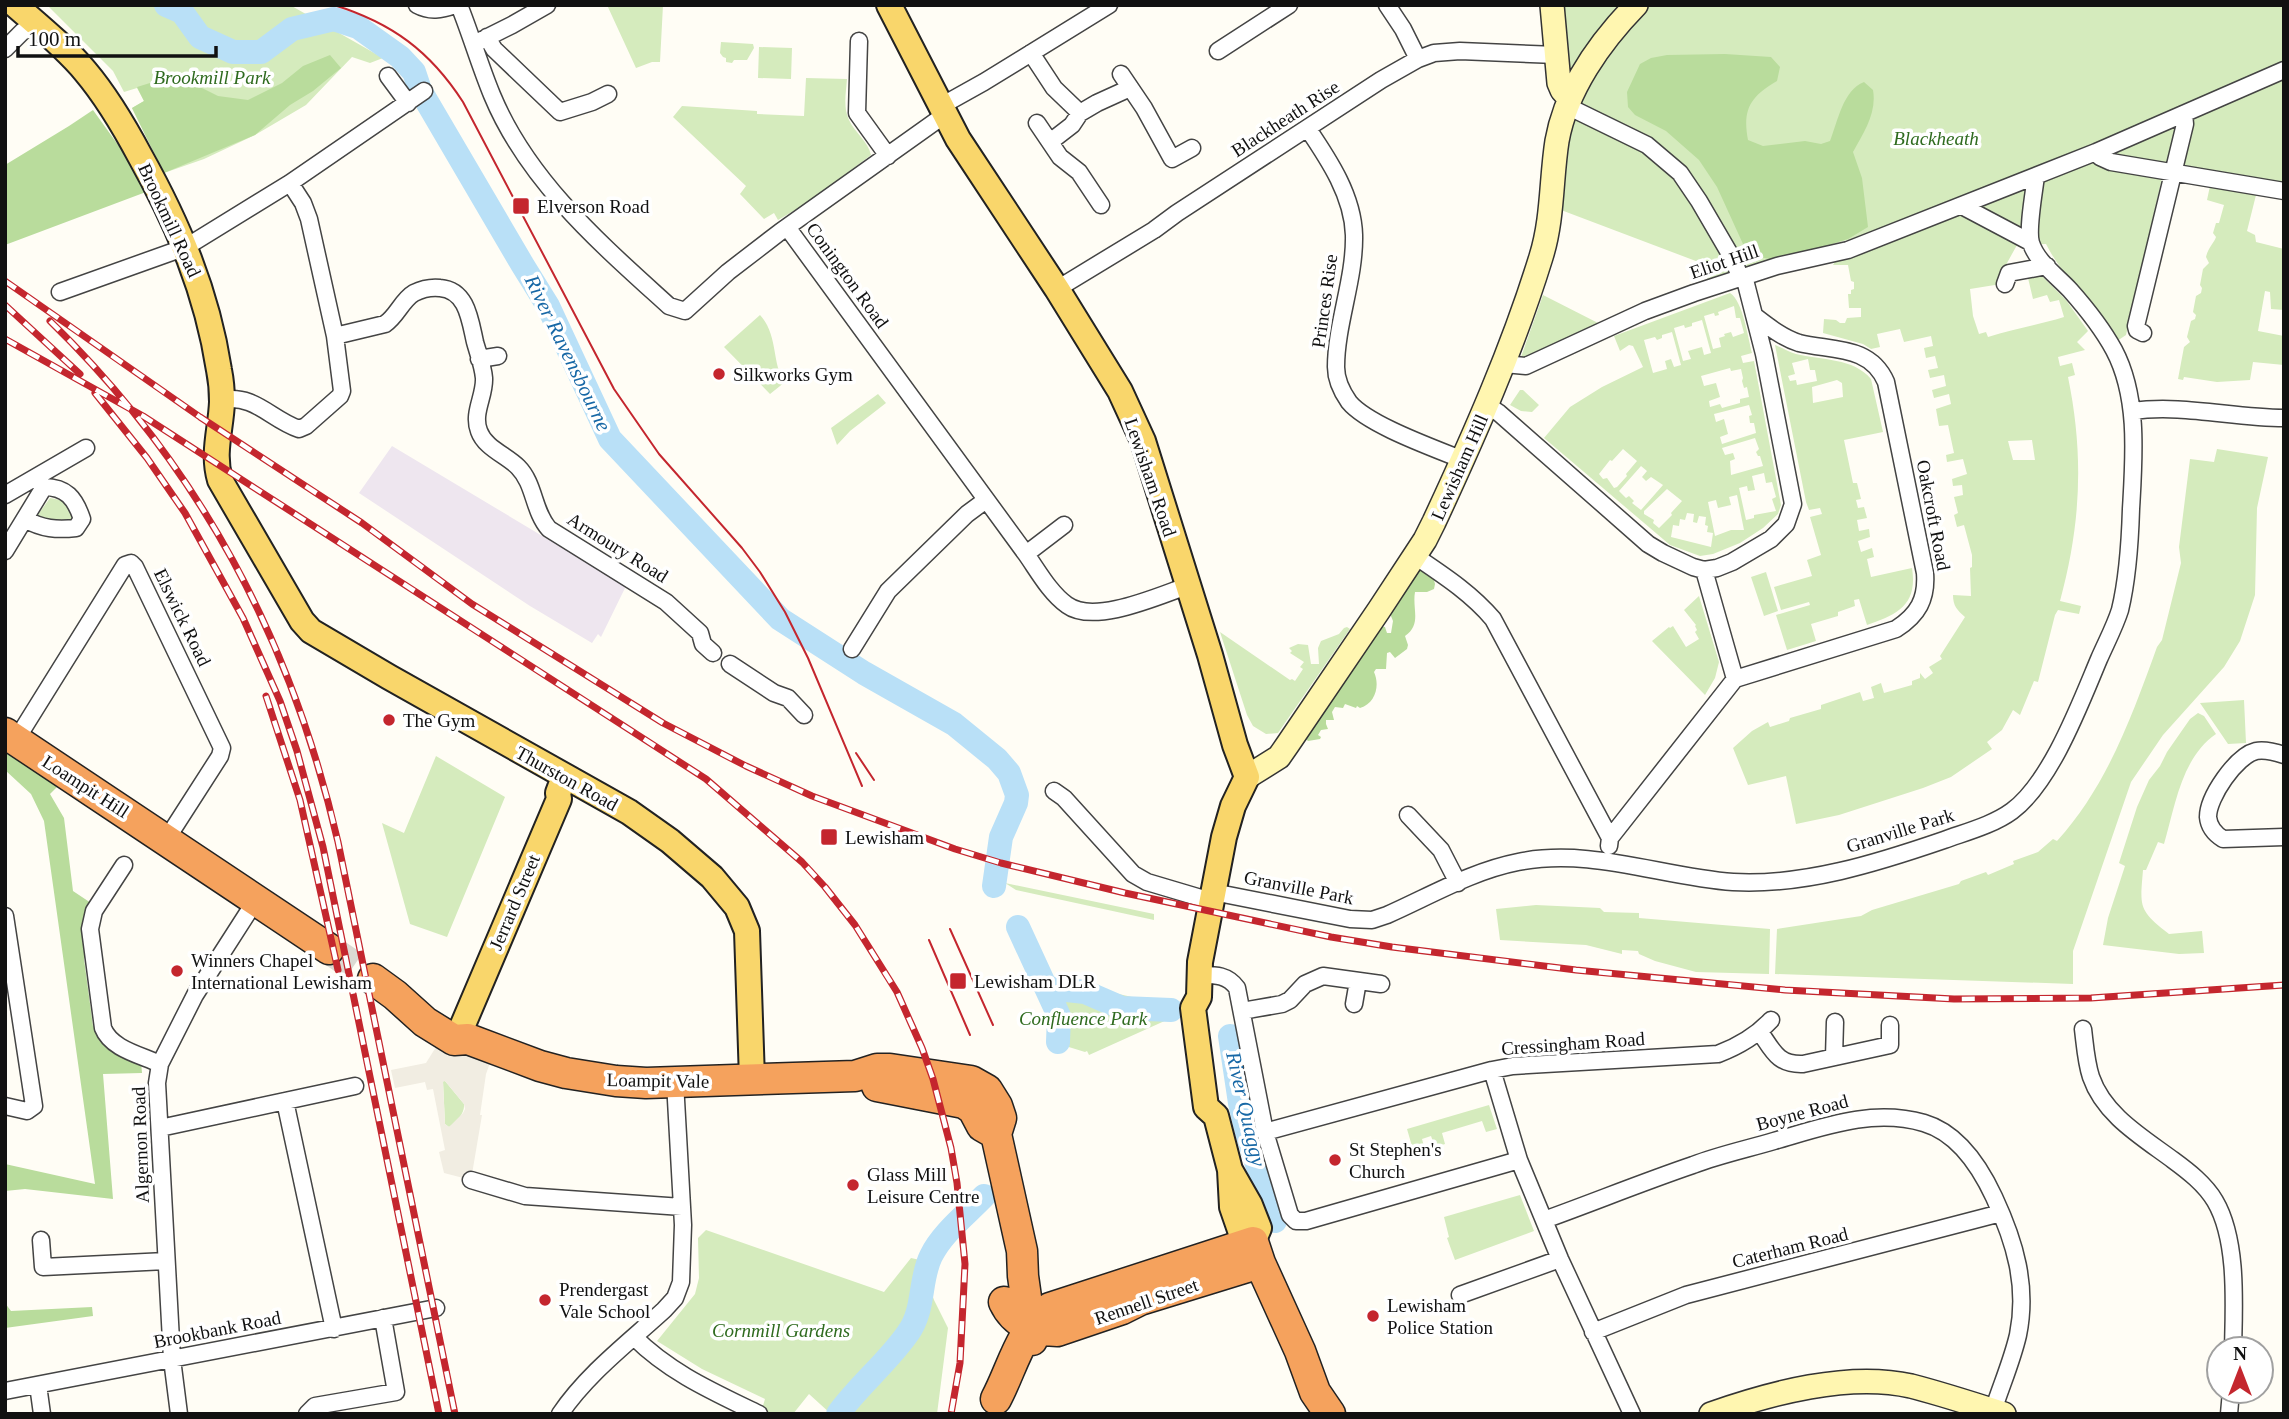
<svg xmlns="http://www.w3.org/2000/svg" width="2289" height="1419" font-family="'Times New Roman',serif">
  <style>
    .industrial { fill: #eee6ef }
    .green { fill: #d5ebbd; fill-rule: evenodd }
    .forest { fill: #b9dc9c }
    .plaza { fill: #f1ede2; fill-rule: evenodd }
    .lines { fill: none; stroke-linecap: round; stroke-linejoin: round }
    .river { stroke: #b9e0f7; stroke-width: 24 }
    .highway-tunnel { stroke: #dbdad3; stroke-width: 30; stroke-dasharray: 30 15; stroke-linecap: butt }
    .street-casing { stroke: #444; stroke-width: 19 }
    .secondary-casing { stroke: #333; stroke-width: 26 }
    .primary-casing { stroke: #222; stroke-width: 28 }
    .highway-casing { stroke: #222; stroke-width: 33 }
    .street { stroke: #fff; stroke-width: 16 }
    .secondary { stroke: #fff6b0; stroke-width: 23 }
    .primary { stroke: #f9d66b; stroke-width: 24 }
    .highway { stroke: #f5a25d; stroke-width: 30 }
    .tram { stroke: #c4262e; stroke-width: 2 }
    .rail-casing { stroke: #c4262e; stroke-width: 7 }
    .rail { stroke: #fff; stroke-width: 4.5; stroke-dasharray: 13; stroke-linecap: butt }
    .poi-dot { fill: #c4262e; stroke: #fff; stroke-width: 2.5 }
    .labels { text-anchor: middle; stroke-width: 7; stroke-linejoin: round; paint-order: stroke }
    .park-label { font-size: 19px; font-style: italic; fill: #2f6b1f; stroke: #fff }
    .street-label { font-size: 19px; fill: #111; stroke: #fff }
    .poi-label { font-size: 19px; fill: #111; stroke: #fff; text-anchor: start }
    .water-label { font-size: 21px; font-style: italic; fill: #1768a6; stroke: #fff }
  </style>
  <rect width="100%" height="100%" fill="#fffdf5"/>
  <path class="industrial" d="M392 446 626 586 601 637 598 634 592 643 530 606 359 493Z"/>
  <path class="green" d="M47 5H290L383 58 370 63 352 57 306 105 255 135 204 159 164 173 132 108 144 101 137 88 124 92 113 71Z
    M607 5H663L660 62H652L636 68Z
    M1560 5H2284V183L2165 165 2126 335 2117 341C2096 306 2064 280 2046 244L2017 245 2007 263 2001 284 1970 289 1973 316 1979 334 1986 332 1988 337C2014 329 2038 325 2064 317L2059 300 2050 302 2047 295 2033 299 2028 278 2041 275 2066 300 2088 331 2077 342 2085 350 2058 357 2060 366 2072 363 2075 375 2068 377C2084 455 2081 524 2060 601L2081 606 2079 614 2058 610 2055 615 2038 682 2034 681 2020 715 2013 710 2002 730 1987 742 1992 749 1951 777 1923 788 1839 815 1796 824 1786 776 1748 785 1733 748 1752 731 1768 722 1770 727 1789 721 1790 718 1821 709V705L1860 692 1863 701 1874 698 1871 687 1881 683 1884 693 1912 685V681L1920 678V673L1925 679 1933 673 1929 667 1942 659 1940 656 1965 617C1957 610 1953 606 1953 595L1971 596 1970 568 1972 567V555L1964 525 1957 527 1954 515 1958 513 1954 497 1963 495 1962 485 1953 486 1952 479 1967 474 1963 459 1947 462 1946 455 1954 453 1948 425 1939 426 1936 409 1951 404 1949 394 1934 398 1932 390 1946 386 1944 375 1930 378 1928 370 1938 368 1935 356 1926 358 1924 348 1933 346 1931 336 1904 342 1900 329 1877 334 1880 347 1871 349 1863 344 1823 333 1824 319 1836 320 1840 323H1845L1847 318 1861 317V308H1849L1848 294H1851V290L1854 289V282L1851 281 1848 265H1833L1847 240 1707 281 1709 266 1561 210 1558 203 1563 76ZM2032 440 2035 460H2013L2008 441Z
    M721 42 753 44 754 48 747 60H734L732 63 726 62V58L723 57 720 53Z
    M759 47 792 48 791 79 758 78Z
    M806 78 847 79C846 92 843 108 849 120 855 133 868 141 871 155L809 202 778 220 774 213 764 219 740 194 746 186 673 117 682 106 757 111V114L804 116Z
    M2210 186 2256 195 2247 231 2255 235 2256 242 2284 249V310L2271 309 2270 292 2265 291 2258 331 2284 336V365L2253 362 2250 380 2217 382 2184 377 2183 380 2178 379 2184 347 2190 342 2187 337 2191 321 2195 319 2196 315 2193 312 2196 296 2201 293 2202 288 2200 285 2203 269 2209 263 2206 257C2208 248 2214 243 2216 237L2213 233 2216 223H2219L2224 205 2207 200Z
    M1730 293C1743 301 1748 338 1752 353L1741 356 1743 363 1754 361 1781 505 1778 514 1763 528 1740 543 1713 554 1700 556 1670 545 1544 438 1570 407 1602 387 1643 367 1633 346 1629 345 1620 351 1614 336ZM1734 306 1736 318H1740L1744 333 1733 337 1731 332 1724 334 1725 336 1719 338 1721 347 1713 349 1704 316 1714 313 1715 316 1719 315 1718 312ZM1702 320 1711 353 1704 355 1702 347 1688 351 1691 359 1683 361 1674 328 1684 325 1685 328 1692 326V323ZM1672 332 1681 365 1674 367 1671 359 1665 361 1667 369 1653 373 1644 340 1655 337 1657 340 1662 338V335ZM1730 368 1731 371 1741 369 1743 378 1742 381 1744 388 1747 387 1749 397 1740 399V403L1722 408 1720 404 1710 407 1709 401 1720 397 1716 383 1704 386 1701 376ZM1749 405 1752 415 1749 416 1750 423H1754L1756 433 1722 444 1720 437 1728 434 1724 419 1716 422 1714 414ZM1755 438 1759 449 1756 452 1758 456H1760L1763 466 1731 475 1730 461 1735 459 1733 453 1725 455 1722 448ZM1623 449 1637 461 1626 474 1627 476 1617 487 1614 488 1607 478 1603 479 1599 474 1610 460 1612 461ZM1641 466 1647 471 1642 477 1646 481 1651 477 1663 485 1641 510 1632 503 1634 501 1629 496 1626 498 1619 491ZM1764 473 1766 483 1772 482 1776 497 1772 499 1776 511 1754 515V518L1746 520 1739 488 1747 486 1748 491 1755 490 1752 476ZM1667 489 1682 501 1671 513 1672 515 1659 528 1653 523 1654 520 1644 514V511ZM1737 495 1744 530H1731L1715 536 1708 502 1716 500 1718 508 1731 505 1729 497ZM1687 513 1694 514 1693 522 1697 523 1699 516 1706 517 1705 525 1708 526 1707 532 1713 533 1711 547 1671 537 1673 525 1679 526 1680 519 1685 520Z
    M1543 295 1600 324 1525 360 1521 357Z
    M760 315C779 336 771 364 785 382L770 394 724 347Z
    M1775 345C1782 348 1789 352 1796 354 1821 360 1854 358 1871 379L1883 432 1844 440 1853 483H1857L1861 499 1856 500 1858 508 1864 507 1867 518 1857 520 1859 531 1869 529 1870 537 1858 541 1861 552 1872 548 1874 557 1867 559 1871 577 1912 568C1918 605 1897 615 1867 625L1859 599 1854 600 1855 606 1838 612V616L1811 624 1816 641 1787 650 1776 615 1810 605 1809 602 1781 610 1774 587 1812 576 1807 560 1821 555 1810 517 1822 514 1820 508 1809 510 1806 502ZM1808 359 1810 370H1815L1817 381 1797 385 1796 380 1790 381 1788 376 1795 374 1792 363ZM1837 380 1842 383 1843 397 1813 403 1812 387Z
    M1520 390H1523L1539 405 1532 412 1521 411 1510 405Z
    M878 394 886 403 850 431 837 445 831 428Z
    M2217 449 2268 457 2257 508 2255 595 2240 641 2224 667 2163 735 2131 782 2073 951V984L1775 974 1777 929 1861 916 1872 910 1959 884 1961 881 1986 872 1988 875 2014 864 2013 861 2038 852 2053 839 2057 841C2107 786 2132 716 2157 647L2162 640 2181 563 2179 547 2190 459 2214 462Z
    M50 498C65 500 70 504 72 518L65 525 34 520Z
    M1766 572 1778 611 1764 616 1751 577Z
    M1699 596 1719 662 1715 678 1705 695 1652 641 1669 627 1670 628 1673 626 1686 647 1699 639 1695 632 1697 630 1695 626 1696 625 1684 610Z
    M1347 627 1350 629 1278 733 1266 734 1253 726 1247 715 1220 632 1290 680 1292 679 1295 681 1303 669 1300 667 1304 662 1290 653 1292 651 1289 648 1298 644 1308 645 1311 664H1319L1318 648 1321 641 1339 634 1344 628Z
    M2244 700 2246 743 2228 744 2200 703Z
    M2198 713 2204 716 2216 734C2181 758 2175 807 2164 844L2158 842 2146 870H2143C2140 907 2138 910 2169 934L2202 931 2204 953 2179 954 2103 945 2108 918 2125 866 2119 863 2137 807 2149 780 2160 766 2167 752 2190 719Z
    M436 756 505 797 447 937 410 924 382 823 404 833Z
    M1005 883 1154 914V920L1016 890Z
    M1536 905 1600 908 1604 912 1639 913V918L1770 929 1769 974 1696 972 1655 961 1639 954 1638 951 1622 950V954L1586 945 1500 940 1496 909Z
    M1052 979 1172 1006 1169 1019 1089 1055 1087 1051 1085 1052 1059 1044 1035 988Z
    M443 1081H445L464 1104C465 1113 457 1122 449 1127L445 1124Z
    M1489 1105 1497 1129 1486 1132 1482 1121 1442 1133 1445 1144 1435 1147 1431 1136 1422 1139 1425 1150 1414 1153 1407 1129Z
    M1520 1195 1534 1231 1455 1260 1447 1238 1449 1237 1444 1217Z
    M706 1230 884 1292 911 1258 920 1260 934 1300 948 1328 937 1414H831L809 1394 793 1414H769L762 1409 765 1399 702 1369 657 1341 695 1294 699 1278 698 1238Z"/>
  <path class="forest" d="M1725 54 1771 57 1780 67 1777 81C1751 96 1742 109 1748 140L1763 146 1805 141 1821 144 1830 141C1838 121 1843 90 1864 82L1873 90C1877 113 1864 132 1853 152L1862 178 1868 227 1848 239 1809 251 1773 260 1757 256 1743 244 1717 187 1699 160 1666 131 1635 115 1628 107 1627 92 1640 64 1651 58 1667 55Z
    M330 55 341 68 313 91 290 105 255 135 164 173 132 108 144 101 137 87 176 75 218 96 248 100 282 83 303 66Z
    M93 110 121 149 146 192 5 245V165L69 126Z
    M1417 566 1433 576 1435 584 1434 589 1427 592H1415C1412 609 1422 624 1405 636L1408 645 1407 649 1395 658 1390 652 1387 653 1386 669H1376L1374 672C1380 685 1376 703 1360 708L1357 706 1356 708 1345 704 1343 708 1335 707 1332 712 1334 720H1326V724L1328 729 1321 730 1318 735 1321 737 1320 739 1308 741 1304 737 1379 626 1385 627 1387 633H1391L1393 621 1389 611Z
    M5 752 58 786 50 794 64 818 73 891 91 903 88 953 84 959 93 1026 98 1027 141 1062 142 1073 103 1074 113 1199 25 1189 5 1191V1164L95 1184 44 821 31 794 5 770Z
    M5 1303 11 1311 92 1307 93 1316 5 1328Z"/>
  <path class="plaza" d="M436 1043 491 1060 486 1074 480 1115H482L471 1180 444 1173 439 1152 445 1150 433 1089 427 1090 425 1082 395 1088 391 1070 426 1063 436 1047ZM445 1081 464 1104 465 1109 463 1113 449 1127 445 1124 443 1082Z"/>
  <g class="lines">
    <path class="river" d="M166 5 182 12 200 37 233 52H261L292 29 334 19 358 27 400 57 414 72 420 90 522 264 548 306 610 439 780 619 864 673 954 724 997 759 1009 773 1017 795 1016 803 1001 837 994 886
      M1018 927 1059 1016 1058 1042
      M1048 988 1085 992 1122 1008 1171 1010
      M1230 1036 1240 1103 1247 1133 1275 1221
      M838 1414C859 1385 888 1362 908 1333 925 1310 919 1280 931 1256 942 1233 967 1214 984 1196"/>
    <path class="highway-tunnel" d="M329 949 373 979"/>
    <g class="street-casing">
      <path id="street" d="M417 5C430 12 441 10 455 5
        M459 5C471 35 480 66 492 95 528 182 602 245 669 306L685 311 728 272 780 232 936 121
        M1387 5 1403 29 1418 59
        M487 37 494 49 560 112 592 102 608 94
        M480 41 512 25 547 5
        M859 41 857 113 888 156
        M5 49 23 31
        M1218 51 1289 5
        M1031 53 1054 88 1080 113
        M1121 74 1144 108 1172 159 1192 148
        M388 76 408 103
        M941 106 984 82 1109 5
        M1567 106 1647 145 1680 173 1699 201 1734 261 1740 277
        M1037 123 1060 157 1079 172 1101 205
        M1308 129C1329 160 1353 196 1354 235 1355 279 1336 324 1336 367 1336 380 1342 392 1349 402 1368 425 1434 448 1463 460
        M1050 142 1072 125 1080 113 1097 103 1130 88
        M2096 152 2100 157 2111 162 2284 191
        M1962 206 2030 242
        M787 227 1026 554C1038 571 1050 593 1067 605 1094 625 1158 596 1187 586
        M2005 284 2009 273 2047 266
        M1057 289 1154 230 1177 213 1381 80 1418 59 1434 53 1460 51 1556 55
        M60 292 186 247 290 183 424 91
        M2143 333 2137 330 2136 326 2185 124 2184 114
        M335 336 385 324C397 316 402 300 414 293 422 289 431 287 440 288 467 290 470 320 475 342 478 353 483 366 484 378 485 396 472 413 479 431 485 448 506 455 518 467 535 484 533 511 549 529L666 602 700 633 703 644 713 653
        M479 359 498 356
        M1504 364 1526 366 1645 311 1694 293 1777 266 1848 250 2096 152 2284 70
        M222 400C255 394 270 419 299 429L306 426 340 396 342 391 335 336 309 219 303 203 290 183
        M1487 405 1499 413 1648 544 1663 553 1693 567 1704 570 1717 568 1732 562 1771 539 1786 524 1793 504 1764 354 1744 276
        M2132 411C2183 404 2233 418 2284 418
        M5 495 86 448
        M25 519C42 529 57 530 76 528L82 519C75 498 66 487 44 487
        M5 551 44 487
        M1026 554 1064 525
        M1415 556C1443 575 1471 593 1493 619L1610 838
        M1704 570 1735 679
        M852 649 888 591 967 514 986 500
        M730 664 774 693 788 698 804 715
        M1735 679 1896 629C1918 615 1927 599 1925 573L1886 382C1870 345 1832 351 1799 343 1783 338 1769 327 1756 317
        M16 740 125 565 131 563 135 567 222 748 220 756 166 840
        M2284 755C2275 752 2265 749 2256 751 2236 756 2208 797 2208 817 2209 828 2215 834 2223 839L2284 837
        M1054 791 1064 798 1133 874 1147 882 1211 901
        M1408 815 1441 850 1458 883
        M1609 846 1610 838 1735 679
        M124 865 94 911 90 929 103 1028C111 1049 141 1055 160 1064
        M1213 892 1350 919 1372 920 1387 915C1430 896 1472 871 1518 862 1590 847 1662 877 1733 882 1804 886 1877 863 1944 840 1966 832 1993 825 2012 811 2051 782 2080 704 2099 659 2106 643 2115 626 2120 610 2128 577 2130 542 2131 509 2134 457 2139 397 2114 350 2102 328 2086 308 2070 290 2057 276 2037 262 2031 243 2027 230 2034 192 2036 176
        M5 916 34 1106 27 1111 5 1106
        M1199 975C1214 975 1227 974 1237 988L1265 1132 1290 1215 1296 1221H1306L1519 1160
        M1354 1004 1358 981
        M1242 1011 1282 1004 1290 1000 1305 984 1323 976 1381 984
        M2083 1029C2085 1045 2086 1062 2091 1077 2104 1115 2142 1137 2173 1160 2188 1171 2205 1184 2215 1201 2238 1240 2234 1305 2233 1349
        M1760 1032C1773 1051 1778 1065 1803 1064L1890 1045V1025
        M1834 1057 1835 1022
        M1492 1070 1519 1160 1560 1259 1632 1414
        M285 1101 334 1329
        M160 1128 355 1086
        M1265 1132 1492 1070 1513 1066 1718 1054C1739 1046 1756 1036 1771 1020
        M471 1180 525 1196 682 1207
        M1544 1220C1594 1202 1643 1182 1693 1165 1719 1155 1747 1149 1774 1141 1823 1127 1872 1108 1924 1123 1958 1133 1980 1167 1994 1197 2015 1242 2028 1286 2018 1335 2012 1361 2001 1386 1993 1411
        M41 1240 43 1267 166 1261
        M1460 1295 1560 1259
        M1593 1332 1686 1295 2001 1213
        M634 1337C670 1373 714 1392 759 1414
        M38 1385 42 1414
        M5 1391 436 1308
        M179 1414 172 1359 157 1083 160 1064 195 995 256 900
        M307 1414 315 1406 396 1392 383 1318
        M560 1414C588 1373 628 1343 664 1310L675 1298 681 1282 683 1225 675 1082
        M2229 1414 2231 1391"/>
    </g>
    <g class="secondary-casing">
      <path id="secondary" d="M1552 5 1559 83 1562 90 1570 99
        M1247 777 1279 757 1288 744 1379 610 1425 540 1434 522C1474 436 1513 348 1541 257 1553 219 1551 179 1557 141 1566 90 1600 42 1636 5
        M1711 1414C1771 1393 1848 1372 1911 1386 1942 1394 1973 1404 2004 1414"/>
    </g>
    <g class="primary-casing">
      <path id="primary" d="M15 5C39 26 65 47 85 71 107 97 124 126 140 156 178 224 207 292 219 370 221 380 222 392 222 402 221 429 212 453 220 480L302 621 311 631 389 677 629 812 670 841 712 877 737 907 747 931 752 1079
        M889 5 958 139 1057 289 1120 391 1143 441 1210 655 1235 745 1247 777 1233 806 1224 837 1200 962 1199 997 1193 1008 1206 1107 1216 1116 1230 1170 1232 1207 1241 1233 1253 1242 1259 1228 1250 1205 1230 1170
        M462 1027 559 799 558 793 564 777"/>
    </g>
    <g class="highway-casing">
      <path id="highway" d="M5 733 329 949
        M373 979 395 995 425 1022 454 1040 468 1039 540 1066 566 1073 616 1081 646 1083 855 1076 877 1069H890L971 1081 987 1090 997 1106 1001 1118 996 1134
        M877 1086 964 1103 973 1109 982 1126 996 1134
        M996 1134 1022 1251 1023 1276 1032 1340
        M1004 1302C1014 1323 1033 1331 1057 1331L1122 1309 1140 1300 1260 1263
        M996 1399C1013 1367 1019 1332 1050 1308L1253 1242 1260 1263 1300 1351 1315 1392 1330 1414"/>
    </g>
    <use href="#street" class="street"/>
    <use href="#secondary" class="secondary"/>
    <use href="#primary" class="primary"/>
    <use href="#highway" class="highway"/>
    <path class="tram" d="M334 5C392 23 430 51 463 102L614 389 659 454 742 548 760 572 785 612 808 658 862 786
      M856 753 874 780
      M950 929 993 1025
      M929 940 970 1035"/>
    <g class="rail-casing">
      <path id="rail" d="M5 281 200 417 362 523 472 604 663 723 746 766 812 796 955 849 1001 863 1125 893 1331 937 1392 947 1576 970 1785 990 1954 999 2091 998 2284 985
        M5 305 80 374
        M50 321C200 467 291 639 338 842L455 1414
        M5 339 143 416 706 779 802 862 825 887 855 925 897 992 922 1048 933 1079 951 1148 957 1183 965 1264 960 1363 951 1414
        M95 393 147 458 185 513 243 618 280 701 297 751 323 847 439 1414
        M266 696 300 800 338 970"/>
    </g>
    <use href="#rail" class="rail"/>
  </g>
  <g class="poi-dot">
    <rect x="512" y="197" width="18" height="18" rx="3.5"/>
    <circle cx="719" cy="374" r="7"/>
    <circle cx="389" cy="720" r="7"/>
    <rect x="820" y="828" width="18" height="18" rx="3.5"/>
    <circle cx="177" cy="971" r="7"/>
    <rect x="949" y="972" width="18" height="18" rx="3.5"/>
    <circle cx="1335" cy="1160" r="7"/>
    <circle cx="853" cy="1185" r="7"/>
    <circle cx="545" cy="1300" r="7"/>
    <circle cx="1373" cy="1316" r="7"/>
  </g>
  <g class="labels">
    <g class="park-label">
      <text x="212" y="84">Brookmill Park</text>
      <text x="1936" y="145">Blackheath</text>
      <text x="1083" y="1025">Confluence Park</text>
      <text x="781" y="1337">Cornmill Gardens</text>
    </g>
    <g class="street-label">
      <text transform="translate(1285 118) rotate(-33)" y="7">Blackheath Rise</text>
      <text transform="translate(170 220) rotate(65)" y="7">Brookmill Road</text>
      <text transform="translate(1724 261) rotate(-19)" y="7">Eliot Hill</text>
      <text transform="translate(848 275) rotate(54)" y="7">Conington Road</text>
      <text transform="translate(1324 301) rotate(-82)" y="7">Princes Rise</text>
      <text transform="translate(1459 467) rotate(-66)" y="7">Lewisham Hill</text>
      <text transform="translate(1151 477) rotate(71)" y="7">Lewisham Road</text>
      <text transform="translate(1934 515) rotate(79)" y="7">Oakcroft Road</text>
      <text transform="translate(618 547) rotate(32)" y="7">Armoury Road</text>
      <text transform="translate(183 617) rotate(64)" y="7">Elswick Road</text>
      <text transform="translate(567 778) rotate(29)" y="7">Thurston Road</text>
      <text transform="translate(86 786) rotate(33)" y="7">Loampit Hill</text>
      <text transform="translate(1900 830) rotate(-17)" y="7">Granville Park</text>
      <text transform="translate(1299 887) rotate(11)" y="7">Granville Park</text>
      <text transform="translate(514 902) rotate(-67)" y="7">Jerrard Street</text>
      <text transform="translate(1573 1043) rotate(-4)" y="7">Cressingham Road</text>
      <text transform="translate(658 1080) rotate(1)" y="7">Loampit Vale</text>
      <text transform="translate(1802 1112) rotate(-15)" y="7">Boyne Road</text>
      <text transform="translate(140 1145) rotate(-92)" y="7">Algernon Road</text>
      <text transform="translate(1790 1247) rotate(-14)" y="7">Caterham Road</text>
      <text transform="translate(1146 1301) rotate(-19)" y="7">Rennell Street</text>
      <text transform="translate(217 1329) rotate(-11)" y="7">Brookbank Road</text>
    </g>
    <g class="poi-label">
      <text x="537" y="213">Elverson Road</text>
      <text x="733" y="381">Silkworks Gym</text>
      <text x="403" y="727">The Gym</text>
      <text x="845" y="844">Lewisham</text>
      <text x="191" y="967">Winners Chapel<tspan x="191" dy="22">International Lewisham</tspan></text>
      <text x="974" y="988">Lewisham DLR</text>
      <text x="1349" y="1156">St Stephen's<tspan x="1349" dy="22">Church</tspan></text>
      <text x="867" y="1181">Glass Mill<tspan x="867" dy="22">Leisure Centre</tspan></text>
      <text x="559" y="1296">Prendergast<tspan x="559" dy="22">Vale School</tspan></text>
      <text x="1387" y="1312">Lewisham<tspan x="1387" dy="22">Police Station</tspan></text>
    </g>
    <g class="water-label">
      <text transform="translate(568 353) rotate(64)" y="7">River Ravensbourne</text>
      <text transform="translate(1246 1109) rotate(77)" y="7">River Quaggy</text>
    </g>
  </g>
  <rect width="2289" height="1419" fill="none" stroke="#111111" stroke-width="14"/>
  <g transform="translate(2240 1370)"><circle r="33" fill="#ffffff" stroke="#a0a0a0" stroke-width="2"/>
  <path d="M0-5L12 26L0 18L-12 26Z" fill="#c4262e"/>
  <text y="-10" font-size="19" font-weight="bold" text-anchor="middle" fill="#111111">N</text>
  </g>
  <path d="M18 46v10h198v-10" fill="none" stroke="#111111" stroke-width="3.5"/>
  <text x="28" y="46" font-size="21" fill="#111111" stroke="#ffffff" stroke-width="5" paint-order="stroke">100 m</text>
</svg>
